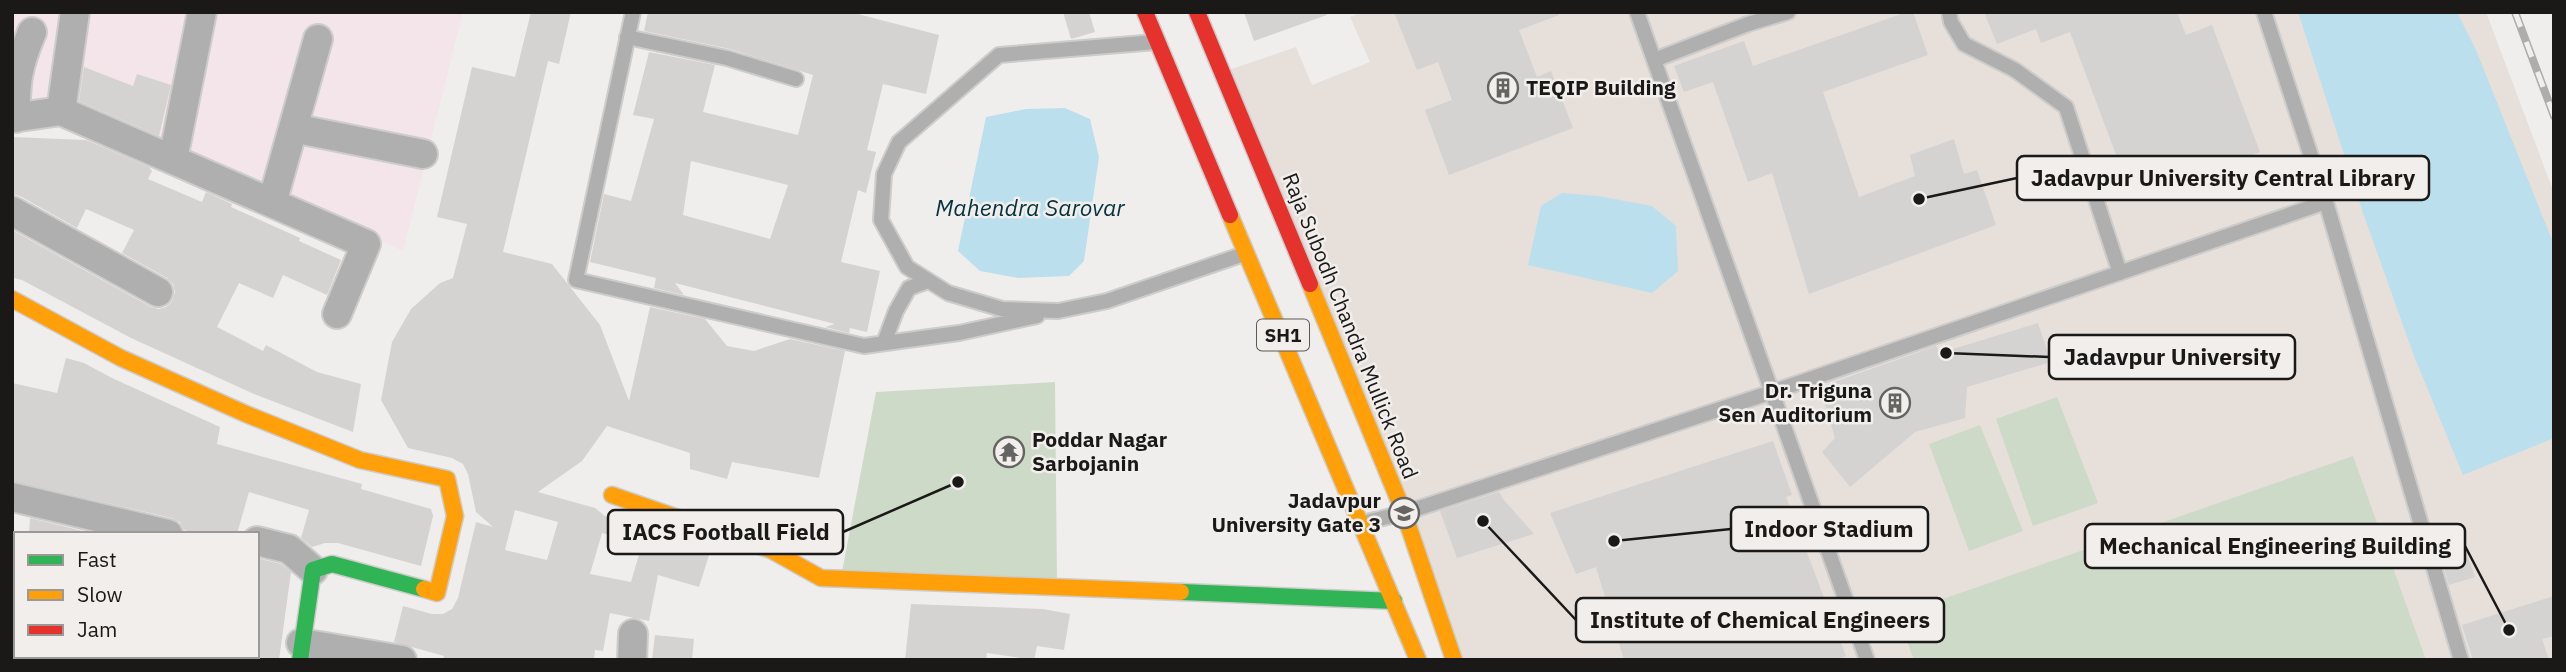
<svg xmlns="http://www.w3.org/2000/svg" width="2566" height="672" font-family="'IBM Plex Sans',sans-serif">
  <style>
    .built { fill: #e6dfda }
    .industrial { fill: #f3e5e9 }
    .green { fill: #cedac8 }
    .water { fill: #bcdfed }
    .building { fill: #d4d3d2; fill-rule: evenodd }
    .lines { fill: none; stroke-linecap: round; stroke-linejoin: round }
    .lane-casing { stroke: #cdcccb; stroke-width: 18 }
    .street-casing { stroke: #cdcccb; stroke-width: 32 }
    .fast-casing { stroke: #cdcccb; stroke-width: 19 }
    .slow-casing { stroke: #cdcccb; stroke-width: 19 }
    .jam-casing { stroke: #cdcccb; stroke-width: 19 }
    .lane { stroke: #afafaf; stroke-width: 14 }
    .street { stroke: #afafaf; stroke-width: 28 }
    .fast { stroke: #30b455; stroke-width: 16 }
    .slow { stroke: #ff9f0a; stroke-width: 16 }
    .jam { stroke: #e5322d; stroke-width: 16 }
    .rail-casing { stroke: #aeadac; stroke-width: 8 }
    .rail { stroke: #f1eeeb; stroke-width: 5; stroke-dasharray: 16; stroke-linecap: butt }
    .labels { text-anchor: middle; stroke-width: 5; stroke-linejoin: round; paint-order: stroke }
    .shield { fill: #f1eeeb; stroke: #5a5957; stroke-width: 2 }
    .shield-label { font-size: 19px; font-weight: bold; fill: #1a1918 }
    .poi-label { font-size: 21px; font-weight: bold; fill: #1a1918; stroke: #f1eeeb; text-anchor: start }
    .street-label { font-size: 21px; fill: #1a1918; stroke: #f1eeeb }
    .water-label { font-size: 23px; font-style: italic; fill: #033341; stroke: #f1eeeb }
    .leader { fill: none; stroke: #1a1918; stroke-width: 2.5 }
    .callout-dot { fill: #1a1918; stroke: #f1eeeb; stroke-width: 2.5 }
    .callout { fill: #f1eeeb; stroke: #1a1918; stroke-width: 2.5 }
    .callout-label { font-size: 23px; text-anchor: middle; font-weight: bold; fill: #1a1918 }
  </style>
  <rect width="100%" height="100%" fill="#f0eeec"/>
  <path class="built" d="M1363 12H2486L2554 193V660H1464L1223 72 1296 47 1312 85 1370 62 1350 17Z"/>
  <path class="industrial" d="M12 12H195L166 150 12 110Z
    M209 12H463L403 251 181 152Z"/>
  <path class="green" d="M1055 382 1057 582 842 572 876 392Z
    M2057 397 2098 503 2033 526 1996 419Z
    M1980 425 2023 531 1969 551 1929 444Z
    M2353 456 2426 660H1914L1897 615Z"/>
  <path class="water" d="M2298 12H2457L2476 50 2554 245V438L2463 475 2414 356 2363 213Z
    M1065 108 1090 119 1099 157 1084 261 1069 276 1018 278 980 271 958 251 986 117 1026 109Z
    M1562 193 1598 196 1652 206 1676 226 1678 271 1652 293 1528 265 1541 206Z"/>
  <path class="building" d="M531 12H571L559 64 548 61 503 252 552 264 600 325 629 401 650 307 705 319 727 346 754 351 790 339 845 351 819 478 732 462 727 479 690 469V453L607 426 582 461 538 492 595 508 605 516 710 552 699 587 658 575 649 621 610 613 603 651 595 650 594 660H443L444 656 394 642 403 606 432 614H443L452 609 458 598 476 522 493 527 476 512 468 474 463 464 452 458 408 448 381 400 392 342 411 309 440 283 453 278 467 224 437 217 472 67 515 77ZM515 510 558 522 547 560 505 550ZM602 533 642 544 631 582 590 574Z
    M648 12H850L939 35 926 94 883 84 867 150 876 152 866 193 858 190 841 262 880 271 867 332 850 328 849 333 825 327 835 324 675 283 684 295 654 288 656 278 590 262 604 194 631 201 654 119 633 115 649 52 715 65 703 112 798 135 813 75 730 49 644 31ZM691 161 788 185 770 239 683 215Z
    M1063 12H1089L1095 32 1071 39Z
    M1244 12H1327V15L1254 41Z
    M1394 12H1559V15L1519 30 1537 77 1551 71 1573 128 1449 175 1425 110 1452 100 1438 62 1417 70Z
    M1907 12H1913L1928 55 1823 92 1859 197 1915 176 1910 155 1954 139 1964 174 1977 170 1996 225 1809 294 1772 173 1748 182 1713 82 1684 92 1674 66 1744 41 1753 66Z
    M1984 12H2177L2186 35 2212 25 2260 152 2133 200 2070 32 2041 43 2036 29 1997 44Z
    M84 67 133 86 137 74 171 85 159 136 79 101Z
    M12 137 86 140 149 167 152 171 148 179 202 202 206 192 232 204 231 207 300 238 299 241 341 260 327 295 283 275 273 298 239 283 217 327 263 351 266 345 317 372 361 384 353 432 254 394 131 338 22 280 14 278 12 230 151 307 159 309 166 307 172 301 175 292 173 284 167 278 122 253 134 230 86 209 77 228 20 196 12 194Z
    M2038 323 2051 362 1967 387 1965 418 1915 432 1850 487 1822 452 1835 438 1820 387 1936 346 1940 353Z
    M66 358 84 363 112 378 220 427 217 444 362 484 361 489 431 509 433 516 421 566 338 543H325L312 547 301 538 309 510 249 492 237 534H196L184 530 180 522 172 518 12 481V383L57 393Z
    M1773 441 1792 495 1786 497 1846 656 1835 660H1624L1596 567 1576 574 1550 513Z
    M1499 492 1503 499 1534 534 1457 558 1440 511Z
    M30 518 95 534H29Z
    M2456 523 2475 577 2449 585 2433 531Z
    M257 558 281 564 291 572 279 660H257Z
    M2554 596V636L2542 639 2549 660H2473L2462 625Z
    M911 604 1043 609 1070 614 1064 650 1037 646 1034 660 987 653 986 660H905Z
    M655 635 694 639 692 660H652Z"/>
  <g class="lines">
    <g class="lane-casing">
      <path id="lane" d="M633 12 576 280 864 346 959 333 1037 316
        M1637 12 1867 660
        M1949 12 1951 22 1964 44 2015 70 2066 107 2120 273
        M2264 12 2326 202 2461 660
        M627 37 727 58 796 79
        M1156 42 999 55 899 142 884 174 881 220 907 267 948 293 1002 309 1058 311 1107 301 1244 254
        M1654 60 1748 24 1788 12
        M884 343 896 311 909 288 928 281
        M1362 523 1404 513 1772 392 2326 202
        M12 638 16 637"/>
    </g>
    <g class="street-casing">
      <path id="street" d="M61 111 75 12
        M12 118 61 111 366 244 337 314
        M16 118C15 82 18 65 32 32
        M293 128 423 154
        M173 159 202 12
        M272 203 318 39
        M12 211 158 292
        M12 497 168 534
        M257 541 289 549 313 570
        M301 643 402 660
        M632 660 633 634"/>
    </g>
    <g class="fast-casing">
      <path id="fast" d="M1181 592 1394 601
        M300 660 313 570 332 564 424 589"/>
    </g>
    <g class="slow-casing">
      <path id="slow" d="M1230 215 1418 660
        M1310 284 1404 513 1454 660
        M12 299 121 358 246 414 360 460 447 479 455 516 437 593 424 589
        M612 495 771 550 821 578 1181 592"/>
    </g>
    <g class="jam-casing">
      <path id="jam" d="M1145 12 1230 215
        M1197 12 1310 284"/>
    </g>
    <use href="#lane" class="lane"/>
    <use href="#street" class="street"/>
    <use href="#fast" class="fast"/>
    <use href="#slow" class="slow"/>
    <use href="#jam" class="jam"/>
    <g class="rail-casing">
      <path id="rail" d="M2515 12 2554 116"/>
    </g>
    <use href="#rail" class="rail"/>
  </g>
  <defs>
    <g id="building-ring" transform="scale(1.575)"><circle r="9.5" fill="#f1eeeb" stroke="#656462" stroke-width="1.5"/><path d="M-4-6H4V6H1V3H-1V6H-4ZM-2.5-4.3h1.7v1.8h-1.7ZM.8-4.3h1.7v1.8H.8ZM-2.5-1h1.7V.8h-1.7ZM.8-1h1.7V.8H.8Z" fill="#656462"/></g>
    <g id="temple-ring" transform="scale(1.575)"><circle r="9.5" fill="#f1eeeb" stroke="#656462" stroke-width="1.5"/><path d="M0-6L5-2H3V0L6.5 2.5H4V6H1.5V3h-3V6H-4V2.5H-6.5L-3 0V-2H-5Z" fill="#656462"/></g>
    <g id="university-ring" transform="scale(1.575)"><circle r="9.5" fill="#f1eeeb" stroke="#656462" stroke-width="1.5"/><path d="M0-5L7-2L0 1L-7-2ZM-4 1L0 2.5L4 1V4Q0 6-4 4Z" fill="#656462"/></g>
  </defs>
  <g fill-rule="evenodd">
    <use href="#building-ring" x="1503" y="88"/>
    <use href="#building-ring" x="1895" y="403"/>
    <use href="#temple-ring" x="1009" y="452"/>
    <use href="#university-ring" x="1404" y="513"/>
  </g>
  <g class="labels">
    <rect class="shield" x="1257" y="319.5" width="52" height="31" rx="5"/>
    <g class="shield-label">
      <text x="1283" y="342">SH1</text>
    </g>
    <g class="poi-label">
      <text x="1526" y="95">TEQIP Building</text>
      <text x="1872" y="398" text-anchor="end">Dr. Triguna<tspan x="1872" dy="24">Sen Auditorium</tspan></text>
      <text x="1032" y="447">Poddar Nagar<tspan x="1032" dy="24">Sarbojanin</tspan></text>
      <text x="1381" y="508" text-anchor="end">Jadavpur<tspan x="1381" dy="24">University Gate 3</tspan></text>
    </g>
    <g class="street-label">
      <text transform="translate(1350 326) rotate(68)" y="7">Raja Subodh Chandra Mullick Road</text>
    </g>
    <g class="water-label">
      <text x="1030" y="216">Mahendra Sarovar</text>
    </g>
  </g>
  <path class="leader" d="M1919 199L2017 178M1946 353L2049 357M1614 541L1731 529M958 482L843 532M2509 630L2465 546M1483 521L1576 620"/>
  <g class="callout-dot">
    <circle cx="1919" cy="199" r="7"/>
    <circle cx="1946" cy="353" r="7"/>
    <circle cx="1614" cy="541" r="7"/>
    <circle cx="958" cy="482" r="7"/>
    <circle cx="2509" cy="630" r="7"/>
    <circle cx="1483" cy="521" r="7"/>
  </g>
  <g class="callout">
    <rect x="2017" y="156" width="412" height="44" rx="7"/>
    <rect x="2049" y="335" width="246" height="44" rx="7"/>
    <rect x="1731" y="507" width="197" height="44" rx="7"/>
    <rect x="608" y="510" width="235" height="44" rx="7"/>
    <rect x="2085" y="524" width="380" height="44" rx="7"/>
    <rect x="1576" y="598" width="368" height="44" rx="7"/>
  </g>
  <g class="callout-label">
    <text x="2223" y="186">Jadavpur University Central Library</text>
    <text x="2172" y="365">Jadavpur University</text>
    <text x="1829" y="537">Indoor Stadium</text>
    <text x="726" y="540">IACS Football Field</text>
    <text x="2275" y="554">Mechanical Engineering Building</text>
    <text x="1760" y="628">Institute of Chemical Engineers</text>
  </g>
  <rect width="2566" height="672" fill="none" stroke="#1a1918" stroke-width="28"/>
  <rect x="14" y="532" width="245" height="126" fill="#f1eeeb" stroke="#9b9997" stroke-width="2"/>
  <rect x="28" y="555" width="35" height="10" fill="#30b455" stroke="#9b9997" stroke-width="2"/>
  <text x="77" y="567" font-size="21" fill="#1a1918">Fast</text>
  <rect x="28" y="590" width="35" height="10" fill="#ff9f0a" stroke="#9b9997" stroke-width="2"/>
  <text x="77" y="602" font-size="21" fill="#1a1918">Slow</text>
  <rect x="28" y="625" width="35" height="10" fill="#e5322d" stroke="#9b9997" stroke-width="2"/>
  <text x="77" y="637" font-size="21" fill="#1a1918">Jam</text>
</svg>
